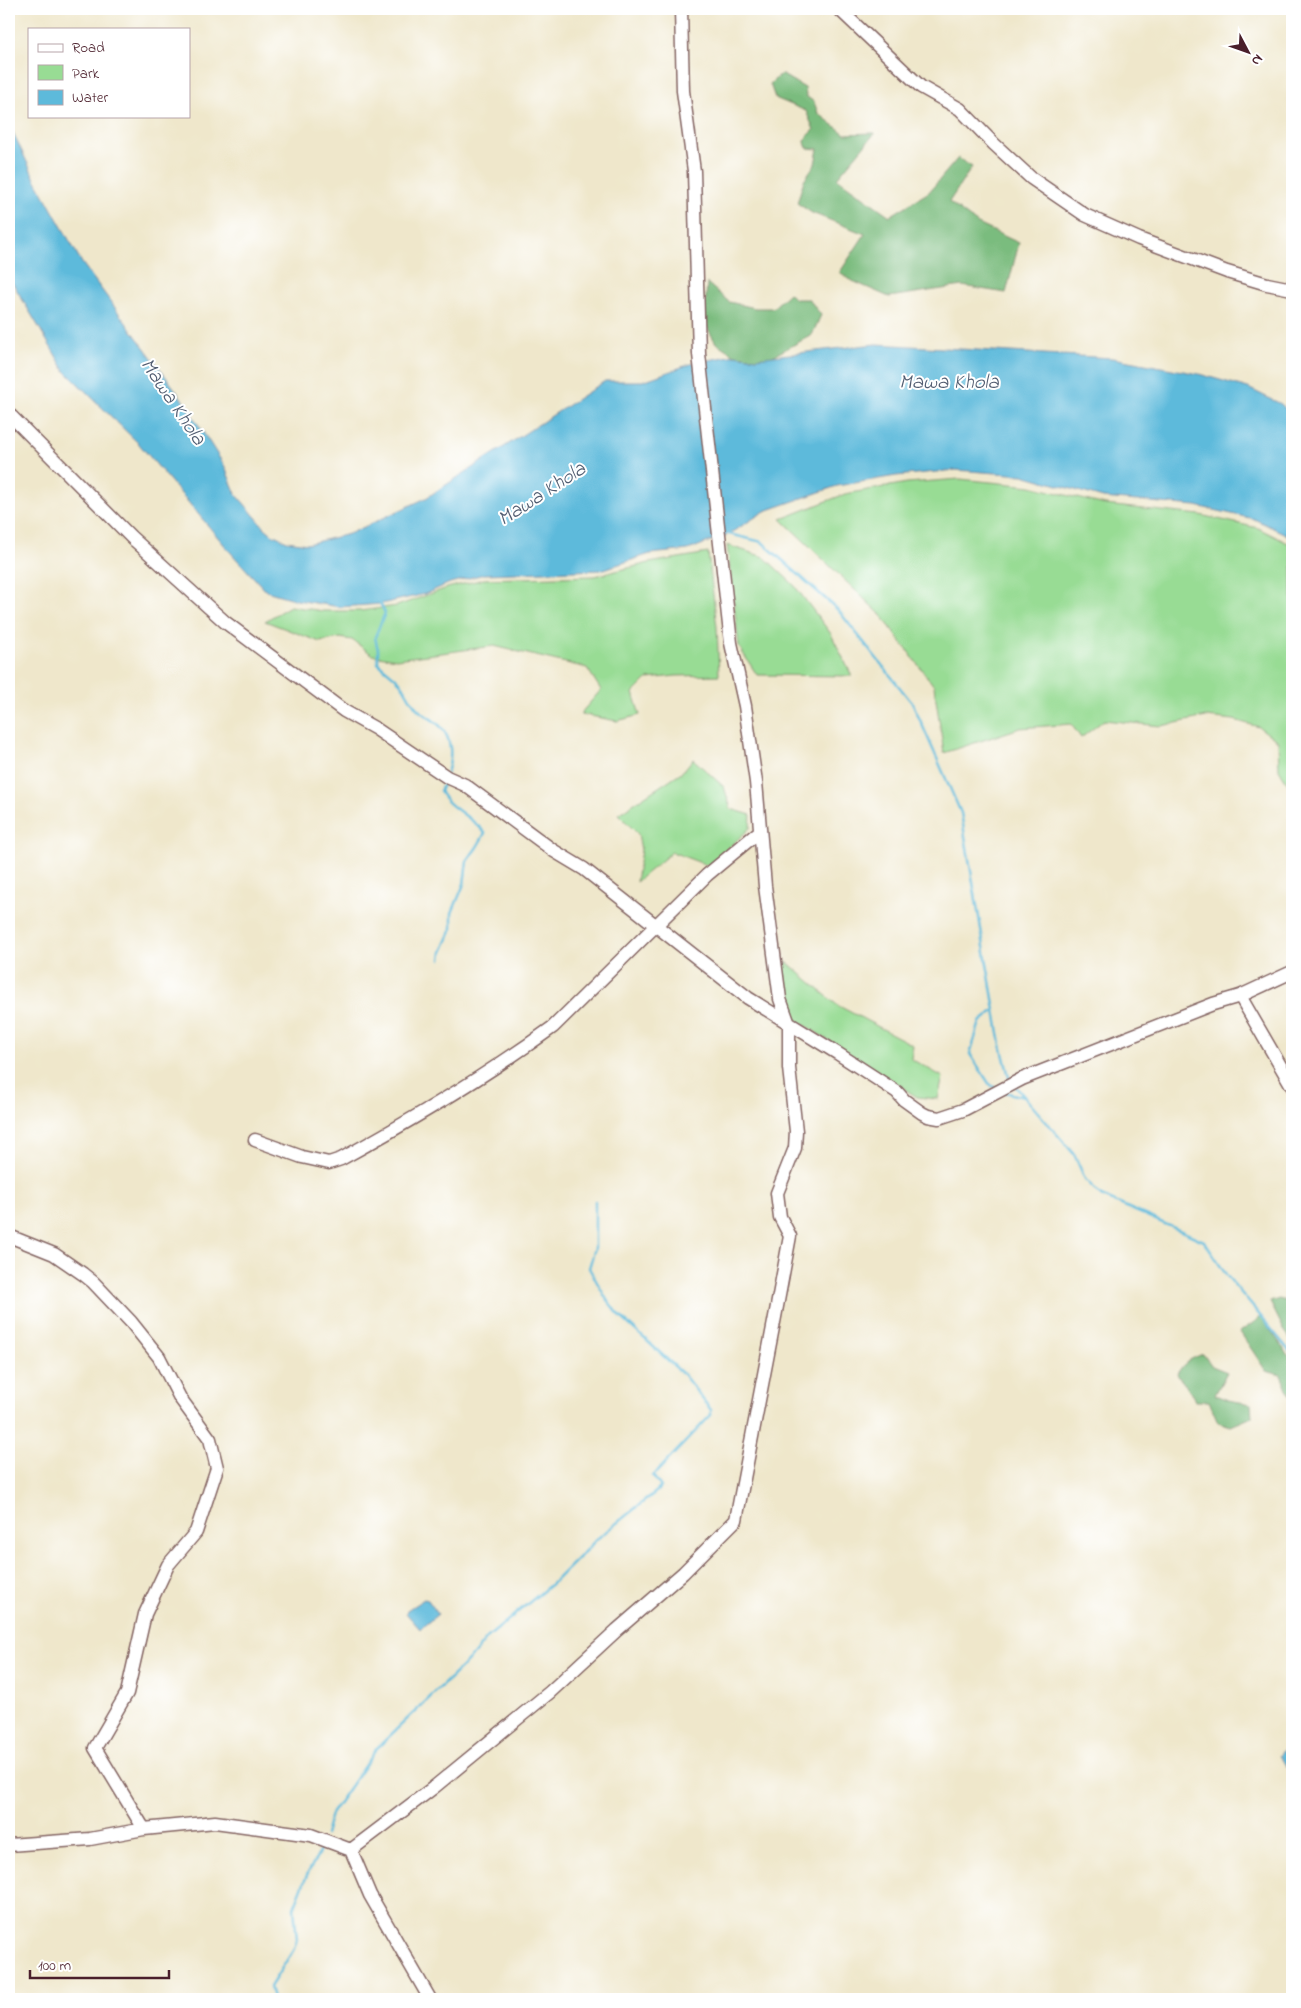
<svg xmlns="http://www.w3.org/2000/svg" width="1301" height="2008" font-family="'Indie Flower',sans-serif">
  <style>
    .green { fill: #98dc94; stroke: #717e60 }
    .forest { fill: #7abc7e; stroke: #626e54 }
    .water { fill: #5dbadb; stroke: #546c83 }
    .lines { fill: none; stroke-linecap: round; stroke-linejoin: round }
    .stream { stroke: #5dbadb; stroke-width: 2.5 }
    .minor-casing { stroke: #846563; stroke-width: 15 }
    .minor { stroke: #fff; stroke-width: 12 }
    .labels { text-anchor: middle; stroke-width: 4; stroke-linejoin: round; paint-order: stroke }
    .water-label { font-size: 21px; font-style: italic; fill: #525d71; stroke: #fff }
  </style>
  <rect width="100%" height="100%" fill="#fff"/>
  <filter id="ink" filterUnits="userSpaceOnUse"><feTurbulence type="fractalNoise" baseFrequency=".02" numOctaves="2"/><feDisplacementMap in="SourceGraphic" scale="10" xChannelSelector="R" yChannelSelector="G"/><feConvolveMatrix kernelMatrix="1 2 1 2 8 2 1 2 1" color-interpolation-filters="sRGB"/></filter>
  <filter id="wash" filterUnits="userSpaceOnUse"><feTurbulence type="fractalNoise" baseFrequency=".0096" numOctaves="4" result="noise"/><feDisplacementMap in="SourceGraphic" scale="20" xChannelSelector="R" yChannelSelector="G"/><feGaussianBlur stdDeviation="1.12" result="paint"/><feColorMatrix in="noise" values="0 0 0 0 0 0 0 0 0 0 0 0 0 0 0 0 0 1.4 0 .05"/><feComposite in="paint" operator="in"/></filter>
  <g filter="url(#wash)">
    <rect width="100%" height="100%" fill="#efe7cb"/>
    <path class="green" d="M960 479 1031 486 1105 505 1200 515 1258 528 1292 545V791L1279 769 1278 741 1259 727 1234 720 1206 717 1161 726 1104 720 1081 738 1071 724 1020 728 944 753 934 686 881 615 781 519 845 494 907 483Z
      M727 545 764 557 794 585 831 634 852 676 757 675 739 647Z
      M708 553 717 627 719 675 676 676 647 679 633 693 640 715 617 721 580 714 601 690 587 668 494 646 396 659 373 655 352 640 340 638 320 642 265 621 290 606 323 611H360L397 606 447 588 484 579 595 576 649 563Z
      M693 759 724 787 731 809 751 815 750 828 709 866 672 852 636 882 641 850 638 834 618 814 683 771Z
      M787 962 837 1005 913 1045 911 1059 943 1077 938 1099 917 1097 789 1015 781 974Z"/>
    <path class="forest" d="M781 74 805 88 806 96 814 102 818 113 845 134 875 133 837 178 890 216 929 192 958 158 972 167 949 202 978 224 1019 243 1006 293 962 286 889 297 848 279 840 272 865 234 812 213 797 203 804 180 815 164 818 149 807 148 804 140 814 130 806 111 775 98 770 84Z
      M707 283 729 302 755 308H773L789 293 795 299H809L821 315 812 335 771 357 756 358 735 355 716 343 704 322Z
      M1279 1299 1292 1303V1341L1284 1330 1270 1302Z
      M1261 1317 1292 1360V1401L1281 1375 1266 1371 1240 1332Z
      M1203 1354 1212 1366 1227 1372 1215 1395 1228 1400 1251 1404 1252 1417 1231 1426 1218 1422 1209 1401H1196C1192 1390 1183 1384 1177 1374 1184 1362 1190 1359 1203 1354Z"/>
    <path class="water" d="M9 124 35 179 82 263 180 396 224 465 236 494 265 528 272 534 287 541 307 544 349 534 426 498 605 381H643L693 363 735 355 756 358 876 344 1112 358 1199 374 1248 388 1281 404 1292 416V537L1254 519 1196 506 1103 498 1023 475 956 470 896 476 837 486 765 511 729 534 688 550 650 554 601 570 484 574 450 583 425 594 381 604 340 607 297 600 266 591 232 554 139 444 65 371 9 277Z
      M424 1599 428 1600 438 1614 420 1629 406 1613 407 1610Z
      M1292 1740V1772L1278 1756Z"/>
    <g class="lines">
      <path class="stream" d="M725 533 762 542 838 610 913 704 961 813 1001 1045 1010 1081
        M380 603 385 613 375 637 378 650V663C385 669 393 675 399 681 406 689 409 699 416 707 421 714 428 716 434 721 452 733 453 754 447 773
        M441 959 442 952 452 929V913L464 884 467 861 477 847 485 833C473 817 448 808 440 791L445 780
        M995 1010 980 1022 970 1054 990 1085 996 1088
        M1016 1087 1074 1154 1085 1179 1101 1196 1204 1241 1227 1276 1292 1354
        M1005 1092 1024 1097
        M325 1835 331 1814 376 1749 468 1661 488 1637 555 1581 598 1538 657 1491 661 1487 653 1476 711 1415V1410L683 1374 621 1317 607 1300 589 1268 595 1248V1201
        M273 1999 270 1987 294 1949 297 1939 294 1908 307 1875 324 1843"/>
    </g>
  </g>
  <g filter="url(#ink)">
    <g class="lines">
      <g class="minor-casing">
        <path id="minor" d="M839 9 921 87 960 109 994 144 1031 178 1085 215 1139 239 1227 272 1267 284 1292 289
          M9 414 131 537 225 622 344 711 376 729 447 777 465 785 554 851 584 869 748 998 837 1053 897 1092 904 1100 922 1113 928 1116 939 1118 963 1110 1022 1079 1213 1004 1240 996 1292 972
          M1240 996 1292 1086
          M255 1140 302 1157 329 1163 341 1159C414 1119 486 1076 553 1027L707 875 760 831
          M9 1236 54 1254 83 1274 93 1282 131 1322 159 1357 180 1398 210 1439 217 1468 196 1532 168 1565 145 1614 127 1693 95 1748 144 1829
          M9 1845 90 1839 144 1829 215 1822 311 1835 351 1850 370 1895 430 1999
          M351 1850 433 1788 550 1692 617 1630 683 1573 736 1520 775 1317 790 1236 780 1217 777 1193 795 1148 796 1131 789 1068V1024L780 999 765 886 756 782 745 706 731 643 699 354 694 171 683 91 681 9"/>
      </g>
      <use href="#minor" class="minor"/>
    </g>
  </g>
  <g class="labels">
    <g class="water-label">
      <text x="949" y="388">Mawa Khola</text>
      <text transform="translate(174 401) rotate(56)" y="7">Mawa Khola</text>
      <text transform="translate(541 493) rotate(-33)" y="7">Mawa Khola</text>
    </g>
  </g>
  <rect width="1301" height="2008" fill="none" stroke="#fff" stroke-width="30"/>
  <rect x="28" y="28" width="162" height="90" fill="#ffffff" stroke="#b7a5aa"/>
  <rect x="38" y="44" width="25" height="8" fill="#ffffff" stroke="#b7a5aa"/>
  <text x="72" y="52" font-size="15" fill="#4a1f2b">Road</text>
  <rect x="38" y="65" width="25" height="15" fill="#98dc94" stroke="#b7a5aa"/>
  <text x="72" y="78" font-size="15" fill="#4a1f2b">Park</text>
  <rect x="38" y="90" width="25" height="15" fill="#5dbadb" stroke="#b7a5aa"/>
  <text x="72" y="102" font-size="15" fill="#4a1f2b">Water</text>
  <g transform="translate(1248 52) rotate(131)" stroke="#ffffff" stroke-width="4" paint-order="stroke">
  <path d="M0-4L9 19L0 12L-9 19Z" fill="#4a1f2b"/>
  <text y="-8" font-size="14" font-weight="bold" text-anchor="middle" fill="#4a1f2b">N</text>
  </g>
  <path d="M30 1970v8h139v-8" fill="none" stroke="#4a1f2b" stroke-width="2.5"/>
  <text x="38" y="1970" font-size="15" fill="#4a1f2b" stroke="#ffffff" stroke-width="4" paint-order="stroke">100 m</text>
</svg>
